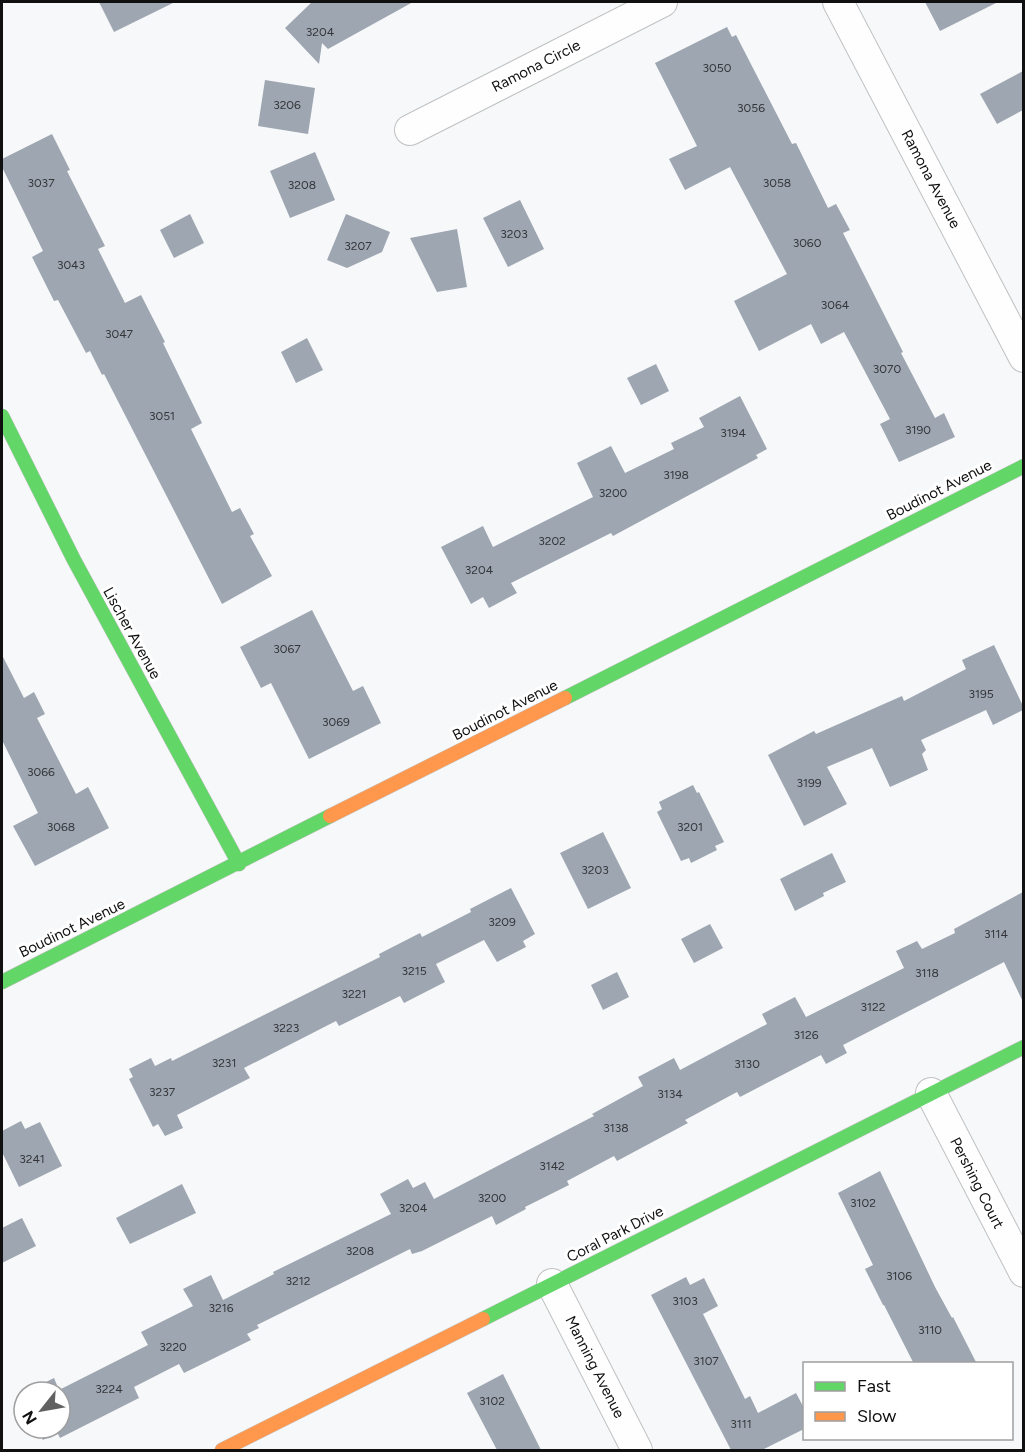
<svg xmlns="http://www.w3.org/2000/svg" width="1025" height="1452" font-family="Figtree,sans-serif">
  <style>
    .building { fill: #9ea6b2 }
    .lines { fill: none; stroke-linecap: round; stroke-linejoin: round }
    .street-casing { stroke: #c0c1c2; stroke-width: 32 }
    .fast-casing { stroke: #c0c1c2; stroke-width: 15 }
    .slow-casing { stroke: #c0c1c2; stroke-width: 15 }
    .street { stroke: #fefefe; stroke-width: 30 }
    .fast { stroke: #63d668; stroke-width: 14 }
    .slow { stroke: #ff974d; stroke-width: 14 }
    .labels { text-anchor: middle; stroke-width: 6; stroke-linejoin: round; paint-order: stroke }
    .number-label { font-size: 12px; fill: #343639 }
    .street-label { font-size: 15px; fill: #101011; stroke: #fff }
  </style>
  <rect width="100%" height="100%" fill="#f7f8f9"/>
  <path class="building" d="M99 2H175L114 32Z
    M312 2H413L328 49 322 43 319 64 285 28Z
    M925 2H998L940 31Z
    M727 27 732 37 736 35 792 144 796 143 828 208 836 204 850 230 843 233 903 352 901 353 935 418 944 413 955 437 899 462 880 424 890 419 844 332 821 344 811 324 759 351 734 301 787 274 730 167 685 190 669 159 697 146 655 63Z
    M1023 71V110L997 124 980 94Z
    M265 80 315 88 308 134 258 126Z
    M52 134 70 170 67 171 105 246 98 249 125 303 141 295 165 342 163 343 202 423 191 429 232 512 240 508 254 534 250 536 272 576 222 604 104 374 102 375 90 351 86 353 58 300 54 301 32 257 43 251 2 167V159Z
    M315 152 335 200 290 218 270 171Z
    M520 200 544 249 508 267 483 218Z
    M190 214 204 243 174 258 160 230Z
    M346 214 390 232 382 252 347 268 327 260Z
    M457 229 467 287 437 292 410 238Z
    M307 338 323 370 296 383 281 352Z
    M656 364 669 391 641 405 627 378Z
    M740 396 767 449 756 455 758 458 613 536 611 533 511 583 517 593 489 608 483 597 471 604 441 547 483 526 493 547 593 497 577 463 611 446 625 473 674 449 671 443 704 427 699 418Z
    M312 610 353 691 363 686 381 723 309 759 271 683 261 688 240 647Z
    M994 645 1023 706V710L993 725 986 710 921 740 926 750 922 754 928 770 890 787 872 748 827 767 847 804 804 826 768 755 814 731 816 734 902 696 904 701 966 669 962 660Z
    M2 655 24 698 34 692 45 714 37 718 76 794 88 787 109 828 35 866 13 826 38 813 2 740Z
    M693 785 697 793 699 792 724 842 715 846 717 850 691 863 689 858 681 861 657 812 662 809 659 802Z
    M603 832 631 888 588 909 560 853Z
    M832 853 846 882 823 893 824 896 795 911 780 879Z
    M511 888 535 934 523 941 526 947 497 962 484 940 436 964 445 982 404 1003 400 996 339 1026 336 1021 244 1068 250 1078 177 1115 183 1128 165 1136 158 1124 153 1127 129 1079 133 1077 129 1069 151 1058 155 1066 171 1058 172 1061 380 957 379 954 420 933 422 937 471 912 470 909Z
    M1023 892V1002L1004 962 843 1045 847 1053 826 1064 821 1055 740 1097 737 1092 685 1120 688 1123 617 1161 614 1156 567 1181 569 1185 525 1207 526 1209 496 1225 492 1216 422 1251 412 1254 410 1249 257 1325 259 1328 247 1334 251 1340 184 1373 179 1364 134 1387 139 1398 60 1438 57 1432 43 1440 37 1428H60V1392H26L54 1378 59 1390 148 1345 141 1332 193 1306 183 1289 211 1275 223 1300 274 1274 273 1272 391 1214 380 1194 408 1179 413 1188 425 1182 434 1199 594 1116 592 1114 643 1086 638 1077 674 1058 680 1070 767 1024 762 1014 795 997 806 1017 904 968 896 951 917 941 922 949 955 933 954 929Z
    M710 924 723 948 694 963 681 939Z
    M617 972 629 997 603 1010 591 985Z
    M21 1121 25 1129 40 1122 62 1166 19 1187 2 1152V1131Z
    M880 1171 935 1287 952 1318 953 1317 977 1364H914L884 1305H883L865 1269 873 1265 838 1193Z
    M182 1184 196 1213 130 1244 116 1218Z
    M22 1218 36 1246 2 1263V1228Z
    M686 1277 690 1285 704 1278 718 1306 703 1314 745 1399 750 1396 758 1413 796 1393 804 1408V1429L762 1450H731L651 1295Z
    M503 1374 541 1450H497L467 1393Z"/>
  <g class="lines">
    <g class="street-casing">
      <path id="street" d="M838 2 1024 357
        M410 130 662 2
        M931 1093 1024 1272
        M552 1284 637 1450"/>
    </g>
    <g class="fast-casing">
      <path id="fast" d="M2 416 74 560 239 864
        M565 698 1024 466
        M2 982 330 816
        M483 1319 1024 1047"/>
    </g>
    <g class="slow-casing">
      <path id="slow" d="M330 816 565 698
        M222 1450 483 1319"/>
    </g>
    <use href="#street" class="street"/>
    <use href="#fast" class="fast"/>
    <use href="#slow" class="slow"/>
  </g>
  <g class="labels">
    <g class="number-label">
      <text x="320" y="36">3204</text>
      <text x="717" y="72">3050</text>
      <text x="287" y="109">3206</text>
      <text x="751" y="112">3056</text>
      <text x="41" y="187">3037</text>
      <text x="777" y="187">3058</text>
      <text x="302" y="189">3208</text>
      <text x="514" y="238">3203</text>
      <text x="807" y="247">3060</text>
      <text x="358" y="250">3207</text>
      <text x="71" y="269">3043</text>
      <text x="835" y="309">3064</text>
      <text x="119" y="338">3047</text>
      <text x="887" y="373">3070</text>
      <text x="162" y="420">3051</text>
      <text x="918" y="434">3190</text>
      <text x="733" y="437">3194</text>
      <text x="676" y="479">3198</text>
      <text x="613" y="497">3200</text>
      <text x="552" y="545">3202</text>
      <text x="479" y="574">3204</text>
      <text x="287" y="653">3067</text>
      <text x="981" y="698">3195</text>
      <text x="336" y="726">3069</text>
      <text x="41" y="776">3066</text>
      <text x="809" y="787">3199</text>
      <text x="61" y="831">3068</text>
      <text x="690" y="831">3201</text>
      <text x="595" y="874">3203</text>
      <text x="502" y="926">3209</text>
      <text x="996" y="938">3114</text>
      <text x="414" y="975">3215</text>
      <text x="927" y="977">3118</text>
      <text x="354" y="998">3221</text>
      <text x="873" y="1011">3122</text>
      <text x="286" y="1032">3223</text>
      <text x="806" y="1039">3126</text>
      <text x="224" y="1067">3231</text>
      <text x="747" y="1068">3130</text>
      <text x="162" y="1096">3237</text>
      <text x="670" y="1098">3134</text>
      <text x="616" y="1132">3138</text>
      <text x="32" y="1163">3241</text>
      <text x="552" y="1170">3142</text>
      <text x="492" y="1202">3200</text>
      <text x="863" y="1207">3102</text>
      <text x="413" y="1212">3204</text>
      <text x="360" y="1255">3208</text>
      <text x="899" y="1280">3106</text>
      <text x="298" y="1285">3212</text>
      <text x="685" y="1305">3103</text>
      <text x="221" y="1312">3216</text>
      <text x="930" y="1334">3110</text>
      <text x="173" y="1351">3220</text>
      <text x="706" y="1365">3107</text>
      <text x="109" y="1393">3224</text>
      <text x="492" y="1405">3102</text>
      <text x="741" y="1428">3111</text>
    </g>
    <g class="street-label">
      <text transform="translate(536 66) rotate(-27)" y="5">Ramona Circle</text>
      <text transform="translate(931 179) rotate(62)" y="5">Ramona Avenue</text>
      <text transform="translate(939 490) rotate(-27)" y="5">Boudinot Avenue</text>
      <text transform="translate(132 633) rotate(61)" y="5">Lischer Avenue</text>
      <text transform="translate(505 710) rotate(-27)" y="5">Boudinot Avenue</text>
      <text transform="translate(72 928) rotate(-26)" y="5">Boudinot Avenue</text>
      <text transform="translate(977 1183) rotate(63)" y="5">Pershing Court</text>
      <text transform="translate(615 1234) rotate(-27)" y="5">Coral Park Drive</text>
      <text transform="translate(595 1367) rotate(63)" y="5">Manning Avenue</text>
    </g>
  </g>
  <rect width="1025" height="1452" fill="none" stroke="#101011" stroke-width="6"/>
  <rect x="803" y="1362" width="210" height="78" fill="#ffffff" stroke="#9f9fa0" stroke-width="1.5"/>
  <rect x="815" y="1382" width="30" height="9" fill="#63d668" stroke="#9f9fa0" stroke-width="1.5"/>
  <text x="857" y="1392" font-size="18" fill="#101011">Fast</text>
  <rect x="815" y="1412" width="30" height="9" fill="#ff974d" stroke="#9f9fa0" stroke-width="1.5"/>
  <text x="857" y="1422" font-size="18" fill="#101011">Slow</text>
  <g transform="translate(42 1410) rotate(239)"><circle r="28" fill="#ffffff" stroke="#9f9fa0" stroke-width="1.5"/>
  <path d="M0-4.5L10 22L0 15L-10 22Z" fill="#616162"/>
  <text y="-9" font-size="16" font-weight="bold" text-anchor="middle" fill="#101011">N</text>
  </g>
</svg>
